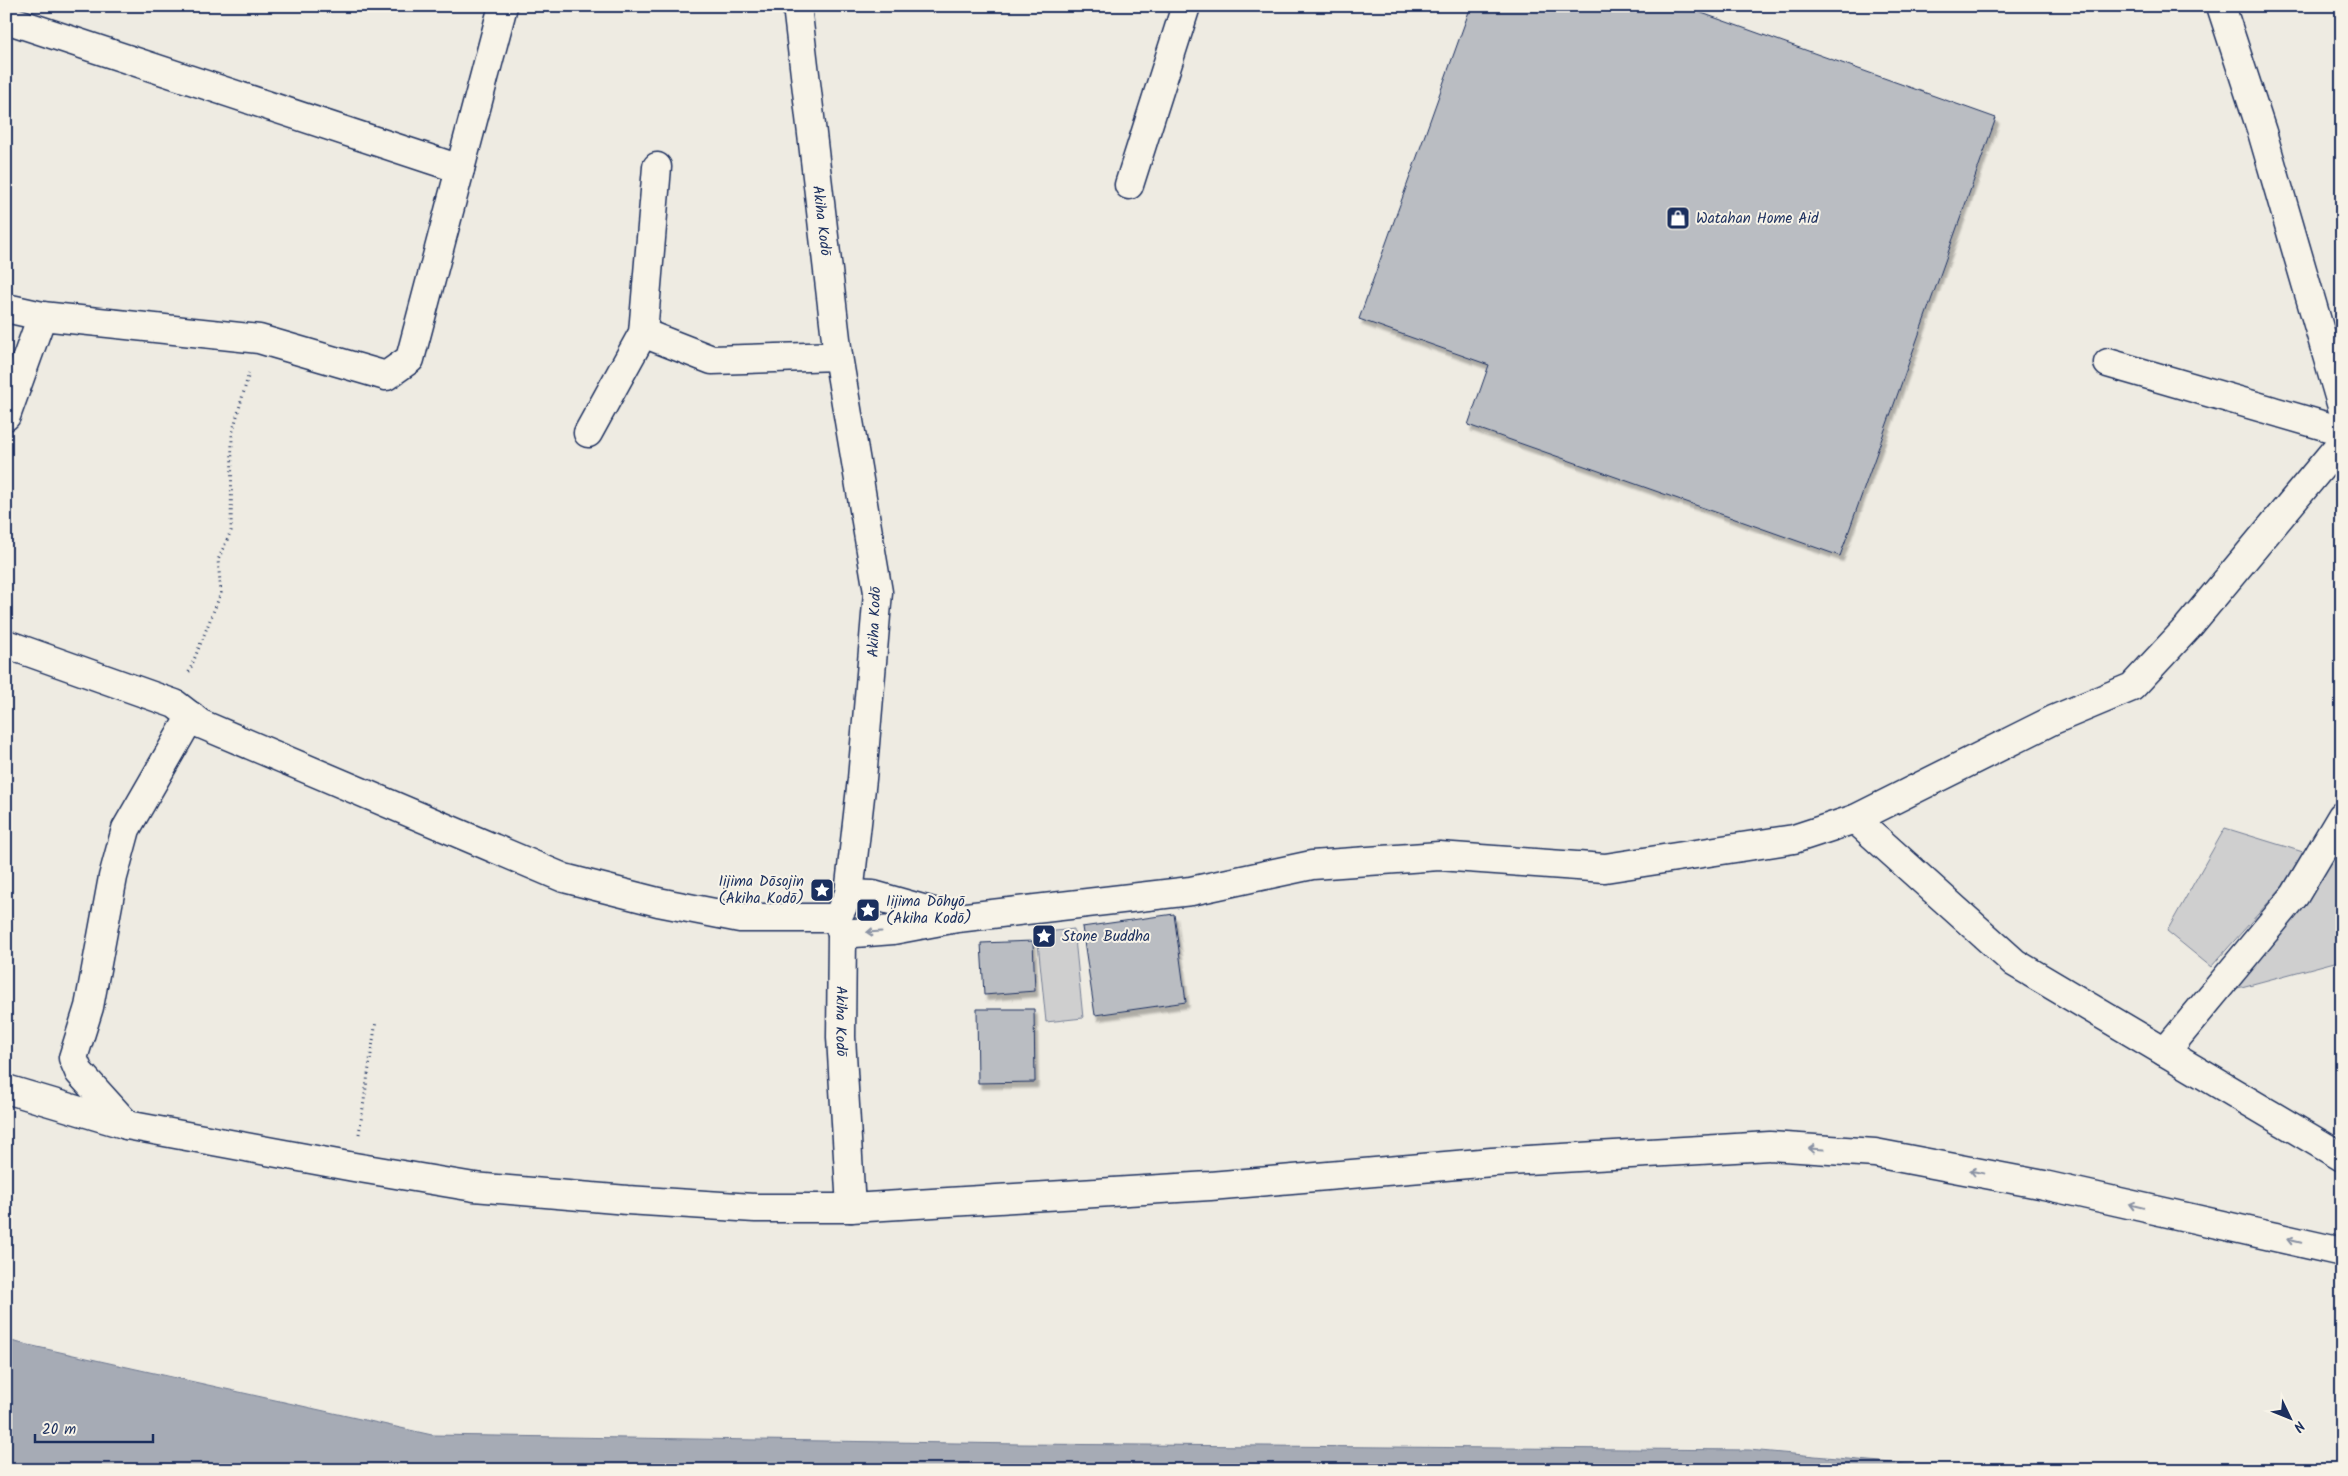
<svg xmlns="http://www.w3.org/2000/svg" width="2348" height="1476" font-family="Kalam,sans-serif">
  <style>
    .green { fill: #cfcfcf; stroke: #757f96 }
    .water { fill: #a6abb5; stroke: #6e7992 }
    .building { fill: #babdc2; stroke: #1b2f5e; filter: url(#shadow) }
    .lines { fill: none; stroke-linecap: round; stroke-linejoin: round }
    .minor-casing { stroke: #1b2f5e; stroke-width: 31 }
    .path { stroke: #1b2f5e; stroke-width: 3; stroke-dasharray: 1 4; stroke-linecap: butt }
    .minor { stroke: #f7f3e8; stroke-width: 28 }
    .oneway { stroke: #8991a3 }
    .labels { text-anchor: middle; stroke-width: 4; stroke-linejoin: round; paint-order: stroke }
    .poi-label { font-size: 15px; fill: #1b2f5e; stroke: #f7f3e8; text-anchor: start }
    .street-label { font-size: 15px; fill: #1b2f5e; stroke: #f7f3e8 }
  </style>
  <defs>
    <filter id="shadow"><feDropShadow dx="3" dy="5.5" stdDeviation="1" flood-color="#0004"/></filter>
  </defs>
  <rect width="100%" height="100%" fill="#eeebe2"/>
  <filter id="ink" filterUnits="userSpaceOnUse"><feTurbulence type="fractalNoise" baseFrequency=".02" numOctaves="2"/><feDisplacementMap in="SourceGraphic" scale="10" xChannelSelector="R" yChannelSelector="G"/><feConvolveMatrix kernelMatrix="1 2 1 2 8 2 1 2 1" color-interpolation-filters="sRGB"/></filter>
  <g filter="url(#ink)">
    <path class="green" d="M2225 828 2303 852 2282 887 2211 967 2167 931Z
      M2342 846V960L2234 989 2304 905Z
      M1074 929 1083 1018 1046 1022 1037 933Z"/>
    <path class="water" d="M6 1340 432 1435 1021 1444 1749 1450 1968 1470H6Z"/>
    <path class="building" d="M1471 6H1682L1996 118 1840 556 1468 425 1489 365 1359 319Z
      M1174 914 1186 1002 1095 1015 1082 927Z
      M1033 941 1035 991 984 995 981 943Z
      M977 1009H1034L1035 1082 978 1083Z"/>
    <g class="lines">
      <g class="minor-casing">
        <g id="minor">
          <path id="s1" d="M797 6 838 356 878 592 862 779 849 894 837 918 842 934 841 1037 851 1208"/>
          <path d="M2221 6 2262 132 2342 407"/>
          <path d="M6 19 460 169"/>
          <path d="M1129 185 1186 6"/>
          <path d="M6 308 42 316"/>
          <path d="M643 333 712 360 838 356"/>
          <path d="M2108 363 2342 431"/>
          <path d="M6 416 42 316 259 339 386 376 410 359 503 6"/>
          <path d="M588 433 643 333 657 167"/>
          <path d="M6 644 175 704 201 724 564 878 658 902 740 918H837"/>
          <path d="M1855 819 2015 963 2342 1157"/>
          <path d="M849 894 873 895 951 917"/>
          <path d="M842 934 893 930 957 918 1191 891 1312 865 1439 856 1605 868 1794 839 1855 819 2053 720 2132 687 2188 627 2342 442"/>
          <path d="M2165 1052 2295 895 2342 816"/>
          <path d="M6 1089 127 1125 354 1167 474 1187 627 1200 755 1208H851L1210 1186 1492 1162 1770 1146 1875 1153 2044 1185 2342 1252"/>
          <path d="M127 1125 79 1072 73 1058 89 1007 113 877 126 829 191 716"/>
        </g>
      </g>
      <path class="path" d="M189 672 221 593 218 560 231 531 232 434 249 373
        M359 1134 376 1021"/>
      <use href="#minor" class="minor"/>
    </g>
    <defs><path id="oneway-shaft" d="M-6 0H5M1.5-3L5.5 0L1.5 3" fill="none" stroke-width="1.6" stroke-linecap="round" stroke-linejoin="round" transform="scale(1.25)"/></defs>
    <g class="oneway">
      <use href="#oneway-shaft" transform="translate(874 932) rotate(176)"/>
      <use href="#oneway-shaft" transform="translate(1816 1149) rotate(-176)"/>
      <use href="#oneway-shaft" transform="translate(1977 1172) rotate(-169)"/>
      <use href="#oneway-shaft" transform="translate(2136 1206) rotate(-167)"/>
      <use href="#oneway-shaft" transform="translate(2294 1241) rotate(-167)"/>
    </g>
  </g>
  <defs>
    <g id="shop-square" transform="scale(1.25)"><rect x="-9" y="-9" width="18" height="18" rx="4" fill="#1b2f5e" stroke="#f7f3e8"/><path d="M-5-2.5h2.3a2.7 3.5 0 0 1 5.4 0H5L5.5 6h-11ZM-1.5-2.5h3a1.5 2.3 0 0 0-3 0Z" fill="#fff"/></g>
    <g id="sight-square" transform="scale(1.25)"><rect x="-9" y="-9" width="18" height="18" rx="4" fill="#1b2f5e" stroke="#f7f3e8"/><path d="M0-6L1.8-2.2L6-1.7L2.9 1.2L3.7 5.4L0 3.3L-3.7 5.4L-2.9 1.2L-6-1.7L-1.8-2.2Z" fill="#fff"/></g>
  </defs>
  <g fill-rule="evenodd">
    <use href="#shop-square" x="1678" y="218"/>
    <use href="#sight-square" x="822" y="890"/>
    <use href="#sight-square" x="868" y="910"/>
    <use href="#sight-square" x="1044" y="936"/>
  </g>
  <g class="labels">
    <g class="poi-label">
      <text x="1696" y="223">Watahan Home Aid</text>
      <text x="804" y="886" text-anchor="end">Iijima Dōsojin<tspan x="804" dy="17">(Akiha Kodō)</tspan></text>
      <text x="886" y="906">Iijima Dōhyō<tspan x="886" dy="17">(Akiha Kodō)</tspan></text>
      <text x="1062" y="941">Stone Buddha</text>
    </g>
    <g class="street-label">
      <text dy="5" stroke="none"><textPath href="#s1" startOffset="216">Akiha Kodō</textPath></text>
      <text transform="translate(874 622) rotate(-88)" y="5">Akiha Kodō</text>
      <text dy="5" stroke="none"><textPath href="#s1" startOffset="1026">Akiha Kodō</textPath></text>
    </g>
  </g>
  <rect width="2348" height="1476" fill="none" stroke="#f7f3e8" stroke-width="25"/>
  <rect x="12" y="12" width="2323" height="1451" fill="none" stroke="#1b2f5e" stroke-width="2" filter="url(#ink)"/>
  <g transform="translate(2290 1418) rotate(133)" stroke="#f7f3e8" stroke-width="4" paint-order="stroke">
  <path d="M0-4L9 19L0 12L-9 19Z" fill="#1b2f5e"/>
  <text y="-8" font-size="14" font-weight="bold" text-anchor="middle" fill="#1b2f5e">N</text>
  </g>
  <path d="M35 1434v8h118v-8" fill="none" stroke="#1b2f5e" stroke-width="2.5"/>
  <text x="42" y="1434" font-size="15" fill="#1b2f5e" stroke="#f7f3e8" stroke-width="4" paint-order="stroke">20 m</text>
</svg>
